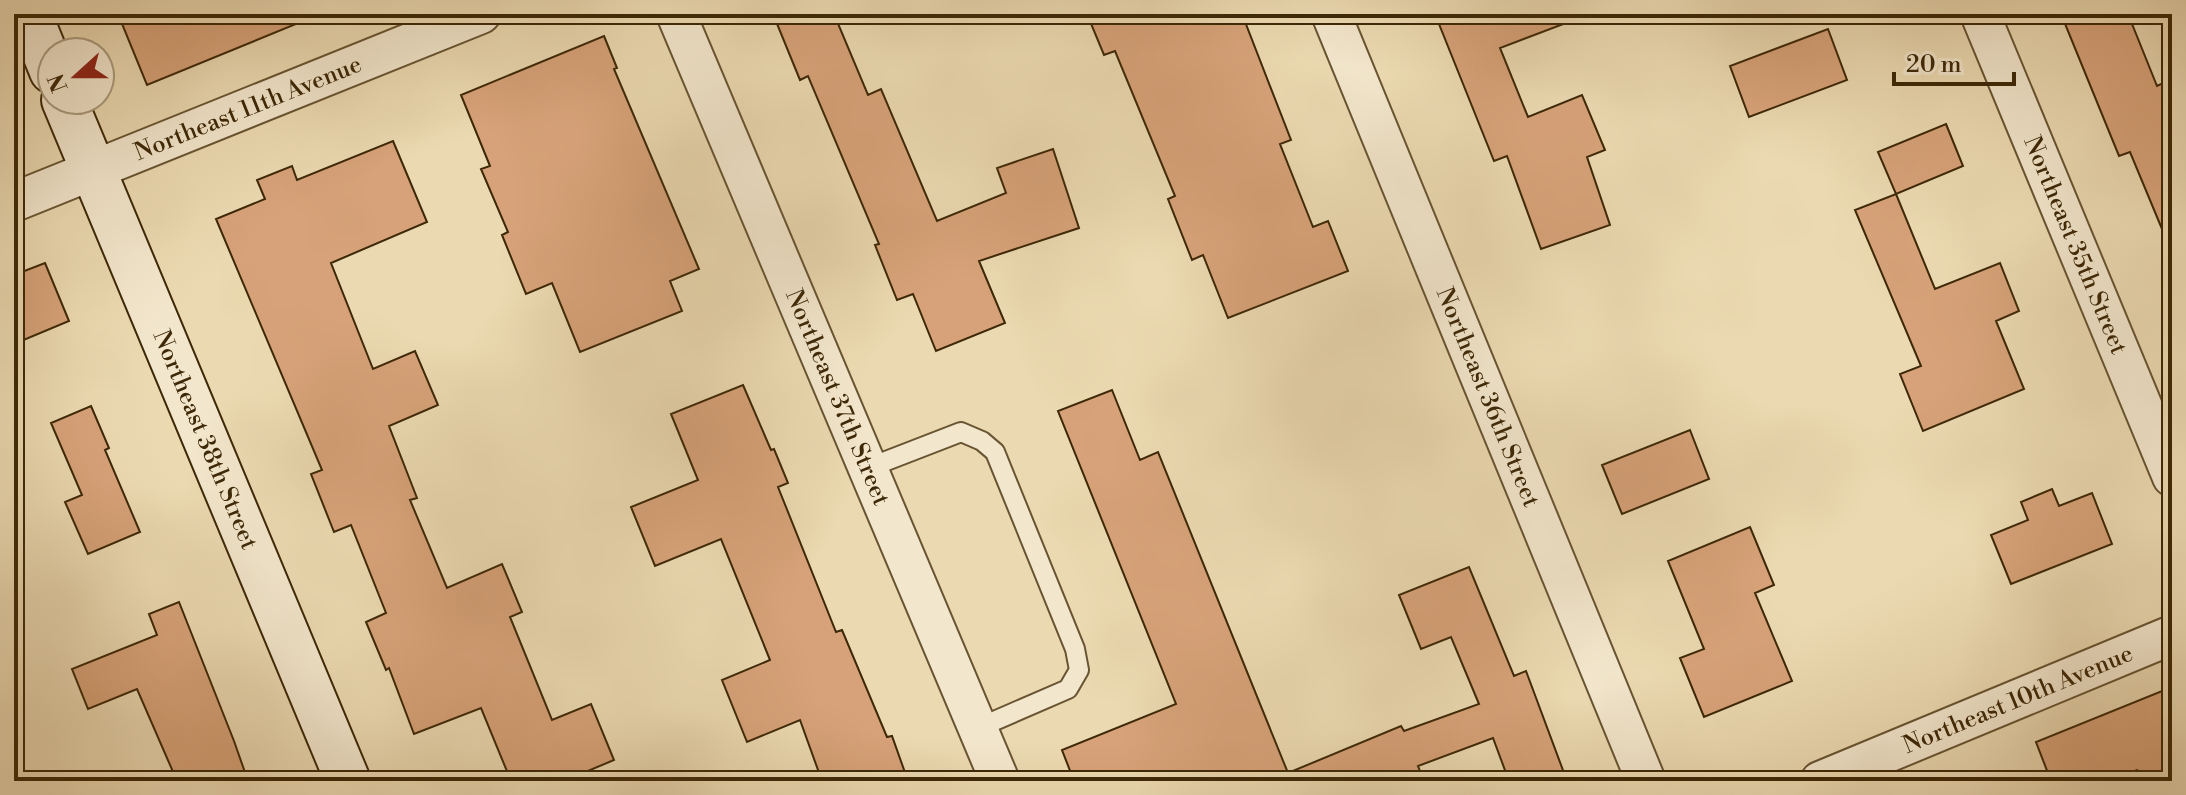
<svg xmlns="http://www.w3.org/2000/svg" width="2186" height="795" font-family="'Libre Bodoni',serif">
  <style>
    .building { fill: #d7a279; stroke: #3d2807; stroke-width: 2 }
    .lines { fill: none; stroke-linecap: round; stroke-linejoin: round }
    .lane-casing { stroke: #685432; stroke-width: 22 }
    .street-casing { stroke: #685432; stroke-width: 42 }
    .secondary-casing { stroke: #3d2807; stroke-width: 48 }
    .lane { stroke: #f2e6cc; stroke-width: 18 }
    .street { stroke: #f2e6cc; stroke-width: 38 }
    .secondary { stroke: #f2e6cc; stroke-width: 44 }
    .labels { text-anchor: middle; stroke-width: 8; stroke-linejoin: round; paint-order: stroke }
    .street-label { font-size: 24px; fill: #3d2807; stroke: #f2e6cc }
  </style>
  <rect width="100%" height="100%" fill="#ebd9b1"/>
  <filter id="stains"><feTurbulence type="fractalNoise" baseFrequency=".0025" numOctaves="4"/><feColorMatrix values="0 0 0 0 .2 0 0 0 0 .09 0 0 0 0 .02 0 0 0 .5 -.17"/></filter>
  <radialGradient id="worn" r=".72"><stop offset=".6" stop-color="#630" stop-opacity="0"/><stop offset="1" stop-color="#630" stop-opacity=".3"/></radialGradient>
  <path class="building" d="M118 14H317L318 15 147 85Z
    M773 14H834L868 95 881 89 937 221 1006 193 997 168 1053 149 1079 228 979 261 1005 323 936 351 913 294 897 300 875 245 879 244 808 76 800 80Z
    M1087 14H1242L1291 140 1280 144 1313 227 1328 221 1348 271 1228 318 1203 255 1192 260 1168 199 1175 196 1115 51 1104 55Z
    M1435 14H1581L1582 17 1500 48 1528 117 1582 95 1605 150 1587 157 1610 225 1541 249 1507 156 1494 161Z
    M2061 14H2128L2157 86 2172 79V253L2130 152 2119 156Z
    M1828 29 1847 80 1749 117 1730 66Z
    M604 36 617 68 614 69 699 269 670 281 682 311 580 352 552 283 526 294 502 235 508 232 481 169 490 166 461 95Z
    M1946 124 1963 166 1896 194 1878 152Z
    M393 141 427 222 331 263 373 369 415 351 438 405 389 426 417 498 410 500 447 588 502 564 522 612 510 617 552 720 591 704 614 760 564 781H511L481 708 414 734 389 668 386 670 366 622 386 613 351 525 334 532 311 474 322 470 216 219 265 199 257 180 292 166 297 180Z
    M1896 194 1935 289 2000 263 2019 311 1996 321 2024 389 1923 431 1900 374 1921 366 1855 210Z
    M45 263 69 321 14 344V275Z
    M743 385 771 450 774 449 788 483 778 487 836 632 842 630 887 737 892 736 908 781H822L800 720 747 742 722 680 770 660 721 539 655 566 631 507 698 480 671 414Z
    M1112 390 1140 460 1158 452 1288 773 1401 726 1404 731 1479 704 1451 637 1421 649 1399 595 1469 567 1514 676 1526 671 1567 781H1509L1493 738 1418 766 1424 781H1074L1062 750 1176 704 1058 411Z
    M91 406 109 448 105 450 140 532 88 554 65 502 82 495 51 423Z
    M1690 430 1709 479 1622 514 1602 465Z
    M2052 489 2059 506 2092 493 2112 544 2011 584 1991 535 2028 520 2021 502Z
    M1750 527 1774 585 1755 593 1792 681 1704 717 1680 658 1704 649 1668 561Z
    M179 602 234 741 248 781H177L137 689 88 709 72 669 157 635 149 614Z
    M2172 687V781H2142L2137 770 2110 781H2051L2036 742Z"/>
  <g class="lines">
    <g class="lane-casing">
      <path id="lane" d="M868 468 961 432 982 441 995 452 1075 649 1079 670 1068 689 978 728"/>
    </g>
    <g class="street-casing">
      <g id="street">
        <path id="s1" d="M676 14 1000 781"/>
        <path id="s2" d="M1331 14 1646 781"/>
        <path id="s3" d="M1980 14 2172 477"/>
        <path id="s4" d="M14 202 481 14"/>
        <path id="s5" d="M1820 781 2172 635"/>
      </g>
    </g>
    <g class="secondary-casing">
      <g id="secondary">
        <path d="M29 14 52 71"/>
        <path id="s6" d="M64 100 348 781"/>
      </g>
    </g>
    <use href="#lane" class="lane"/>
    <use href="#street" class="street"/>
    <use href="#secondary" class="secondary"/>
  </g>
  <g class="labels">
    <g class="street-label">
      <text dy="8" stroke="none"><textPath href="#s4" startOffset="252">Northeast 11th Avenue</textPath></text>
      <text dy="8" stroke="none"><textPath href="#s3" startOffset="250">Northeast 35th Street</textPath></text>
      <text dy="8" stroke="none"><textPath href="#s1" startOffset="416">Northeast 37th Street</textPath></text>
      <text dy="8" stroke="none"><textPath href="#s2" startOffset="414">Northeast 36th Street</textPath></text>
      <text dy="8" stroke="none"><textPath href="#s6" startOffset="368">Northeast 38th Street</textPath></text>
      <text dy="8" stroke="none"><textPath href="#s5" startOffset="214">Northeast 10th Avenue</textPath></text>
    </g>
  </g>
  <rect width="2186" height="795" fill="none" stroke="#ebd9b1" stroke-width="48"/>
  <rect x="16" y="16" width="2154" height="763" fill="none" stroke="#3d2807" stroke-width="4"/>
  <rect x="24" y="24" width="2138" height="747" fill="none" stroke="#3d2807" stroke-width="2"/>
  <g transform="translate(76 76) rotate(249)"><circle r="38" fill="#f2e6cc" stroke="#aa9a7d" stroke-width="2"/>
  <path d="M0-6L14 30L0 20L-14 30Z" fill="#8f2418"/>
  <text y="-12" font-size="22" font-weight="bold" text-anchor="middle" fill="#3d2807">N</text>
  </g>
  <path d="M1894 72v12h120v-12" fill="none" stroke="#3d2807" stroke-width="4"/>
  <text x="1906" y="72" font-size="24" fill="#3d2807" stroke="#f2e6cc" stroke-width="6" paint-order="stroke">20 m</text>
  <rect width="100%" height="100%" filter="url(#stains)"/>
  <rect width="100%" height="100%" fill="url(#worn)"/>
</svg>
